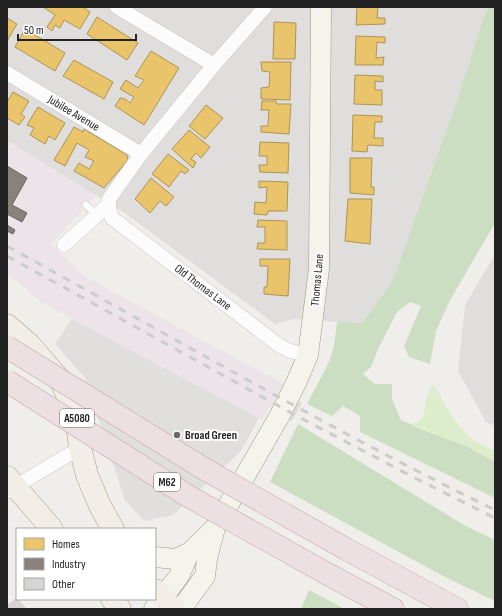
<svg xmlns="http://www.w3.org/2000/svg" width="502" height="616" font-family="'Sofia Sans Condensed',sans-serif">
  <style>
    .residential { fill: #dfdedc }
    .industrial { fill: #ede4e9 }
    .grass { fill: #ddeccb }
    .forest { fill: #cbdec1 }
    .parking { fill: #e0dfde }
    .pier { fill: #dedddd }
    .homes { fill: #e9c46a; stroke: #ad9354 }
    .industry { fill: #8a817c; stroke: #6b6461 }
    .building { fill: #d7d4d2; stroke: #d3d0cc }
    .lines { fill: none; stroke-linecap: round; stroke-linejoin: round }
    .lane-casing { stroke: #c9c8c7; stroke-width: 8 }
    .street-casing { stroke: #c9c8c7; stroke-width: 15 }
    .secondary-casing { stroke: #999a82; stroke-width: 21 }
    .primary-casing { stroke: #a79c86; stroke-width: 23 }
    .highway-casing { stroke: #c5a2ac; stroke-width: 23 }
    .lane { stroke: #fdfcfc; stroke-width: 7 }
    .street { stroke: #fdfcfc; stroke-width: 14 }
    .secondary { stroke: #f4f4ed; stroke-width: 20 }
    .primary { stroke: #f3ede7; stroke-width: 22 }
    .highway { stroke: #ece0e2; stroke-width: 22 }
    .rail { stroke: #ccc; stroke-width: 3; stroke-dasharray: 8 8; stroke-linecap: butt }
    .highway-bridge-casing { stroke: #c5a2ac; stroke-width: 23; stroke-linecap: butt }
    .highway-bridge { stroke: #ece0e2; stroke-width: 22 }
    .poi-dot { fill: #6a6968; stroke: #fff; stroke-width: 1.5 }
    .labels { text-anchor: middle; stroke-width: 4; stroke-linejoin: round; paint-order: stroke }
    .shield { fill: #fff; stroke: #646464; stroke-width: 1 }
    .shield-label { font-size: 11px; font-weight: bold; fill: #222 }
    .street-label { font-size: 12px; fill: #222; stroke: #fff }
    .poi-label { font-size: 12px; font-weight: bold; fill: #222; stroke: #fff; text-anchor: start }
  </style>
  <rect width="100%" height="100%" fill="#f0eeeb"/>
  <path class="residential" d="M7 7H489L484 16 458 97 394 279 363 324 294 319 275 324 122 211 7 141Z
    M495 254V426L486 422 458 371 465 305Z"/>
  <path class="industrial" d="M7 141 96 195 51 244 70 262 84 276 284 384 262 420 72 319 41 302 18 282 7 276Z"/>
  <path class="grass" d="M434 385C443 401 456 425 470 437 477 443 487 447 495 451V462L466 446 410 424 417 422 423 417 425 409 426 398 432 386Z"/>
  <path class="forest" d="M489 7H495V223L449 302 436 331 430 364 409 357 404 346 421 306 410 302 397 312 378 349 371 367 363 374 375 384H392V399L401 420 418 428 466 446 495 462V498L360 432V416L343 406 332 416 307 404 329 362 334 346 337 322 363 323 394 278 458 97 484 16Z
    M298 424 464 525 495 540V601L445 577 270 482Z
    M309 590 345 609H301Z"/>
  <path class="parking" d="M72 319 259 418 241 451 173 515 144 521 125 500 85 378 55 344Z"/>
  <path class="pier" d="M280 392 302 403 292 421 271 410Z"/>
  <path class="homes" d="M43 7H83L90 12 80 29 64 20 60 28 55 25 52 31 47 27 55 15Z
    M357 7H378L377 18H385V24L356 25Z
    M97 17 138 43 127 60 87 34Z
    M7 18 17 24 7 41Z
    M274 22 296 23 295 59H273Z
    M25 29 65 53 55 71 15 47Z
    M356 36 385 37V43L377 42 376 58 384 57 383 65H355Z
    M151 51 179 68 144 125 115 106 120 98 125 99 130 103 134 97 120 89 126 80 138 88 144 80 135 76Z
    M74 60 113 82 104 99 63 76Z
    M261 62H291L290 100 261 99V88L269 87 270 72 262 71Z
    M355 75 383 76V82L375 81V90H382V105L354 104Z
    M13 92 29 101 21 114 25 117 19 125 7 118V102Z
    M262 101H276L277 104H291L289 134 261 132V126H268L269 110H261Z
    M206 105 223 118 205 139 189 126Z
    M38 107 65 123 55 140 49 136 45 144 30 135 34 128 27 125Z
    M353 115 382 116V122H375L374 138H383V146L368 145 367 152 352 151Z
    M74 127 83 132 84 129 127 155 128 160 104 188 74 171 79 163 89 169 94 161 85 157 89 150 77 143 65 166 54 160Z
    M189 130 210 147 201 158 196 153 191 159 196 162 193 168 172 149Z
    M260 142 289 143 288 173 260 172 259 165H267V156H259Z
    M168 154 189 170 185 174 181 171 169 187 152 174Z
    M350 158H372L371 187H374V195L350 193Z
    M151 178 174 197 166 206 160 201 150 213 135 199Z
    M259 181 288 182 287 211H268L267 215 254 214 255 202 266 203 267 187 259 188Z
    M348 199H372L370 244 345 241Z
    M258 220 287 221V250L257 249 258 243H265V227H257Z
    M260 259H290L288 296 264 294V287H267L268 266H260Z"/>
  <path class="industry" d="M7 166 27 178 12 205 27 213 22 222 7 214Z
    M7 225 15 230 13 234 7 231Z"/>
  <path class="building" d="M17 598 26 609H7V606Z"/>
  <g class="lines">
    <g class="lane-casing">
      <path id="lane" d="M86 205 97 215"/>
    </g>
    <g class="street-casing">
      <path id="street" d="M117 7 214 65
        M265 7 214 65 141 154 109 199C108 206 109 211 112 218L280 346 290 351 308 355
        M7 73 141 154
        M64 245 108 205
        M9 491 16 486 80 448"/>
    </g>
    <g class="secondary-casing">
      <path id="secondary" d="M155 557 175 559 189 553
        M154 609 179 576 189 553 215 528 280 415 296 383 308 355 319 269 321 7
        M181 609 205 576 207 559 215 528"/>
    </g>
    <g class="primary-casing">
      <path id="primary" d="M7 325 29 344 61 381 76 416 80 448 87 475 100 506 113 529
        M7 477 52 529
        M155 590 174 609
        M112 599 120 609"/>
    </g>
    <g class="highway-casing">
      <path id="highway" d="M346 549 457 609
        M331 576 393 609"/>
    </g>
    <use href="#lane" class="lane"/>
    <use href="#street" class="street"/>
    <use href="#secondary" class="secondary"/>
    <use href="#primary" class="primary"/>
    <use href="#highway" class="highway"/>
    <path class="rail" d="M7 246C169 335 329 429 495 510
      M7 256 295 415 413 477 495 518"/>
    <g class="highway-bridge-casing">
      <path id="highway-bridge" d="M7 347 206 470 346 549
        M7 381 188 496 331 576"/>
    </g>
    <use href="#highway-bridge" class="highway-bridge"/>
  </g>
  <circle class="poi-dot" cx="177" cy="435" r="4"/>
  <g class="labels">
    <g class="shield">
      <rect x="60" y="409" width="34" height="18" rx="3"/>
      <rect x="154" y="473" width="26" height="18" rx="3"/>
    </g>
    <g class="shield-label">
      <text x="77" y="422">A5080</text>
      <text x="167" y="486">M62</text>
    </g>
    <g class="street-label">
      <text transform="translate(74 113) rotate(31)" y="4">Jubilee Avenue</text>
      <text transform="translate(317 280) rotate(-85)" y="4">Thomas Lane</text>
      <text transform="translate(203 287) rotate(37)" y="4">Old Thomas Lane</text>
    </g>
    <g class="poi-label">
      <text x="185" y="439">Broad Green</text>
    </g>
  </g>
  <rect width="502" height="616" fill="none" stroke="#222222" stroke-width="16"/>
  <rect x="16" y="528" width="140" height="72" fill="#ffffff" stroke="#a7a7a7"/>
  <rect x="24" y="538" width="20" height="12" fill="#e9c46a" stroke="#a7a7a7"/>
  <text x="52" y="548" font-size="12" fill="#222222">Homes</text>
  <rect x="24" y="558" width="20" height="12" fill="#8a817c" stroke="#a7a7a7"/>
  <text x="52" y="568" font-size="12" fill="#222222">Industry</text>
  <rect x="24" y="578" width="20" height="12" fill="#d7d4d2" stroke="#a7a7a7"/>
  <text x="52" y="588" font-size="12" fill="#222222">Other</text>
  <path d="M18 34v6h118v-6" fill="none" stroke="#222222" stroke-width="2"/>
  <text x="24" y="34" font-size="12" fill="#222222" stroke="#ffffff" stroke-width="3" paint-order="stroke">50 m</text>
</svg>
